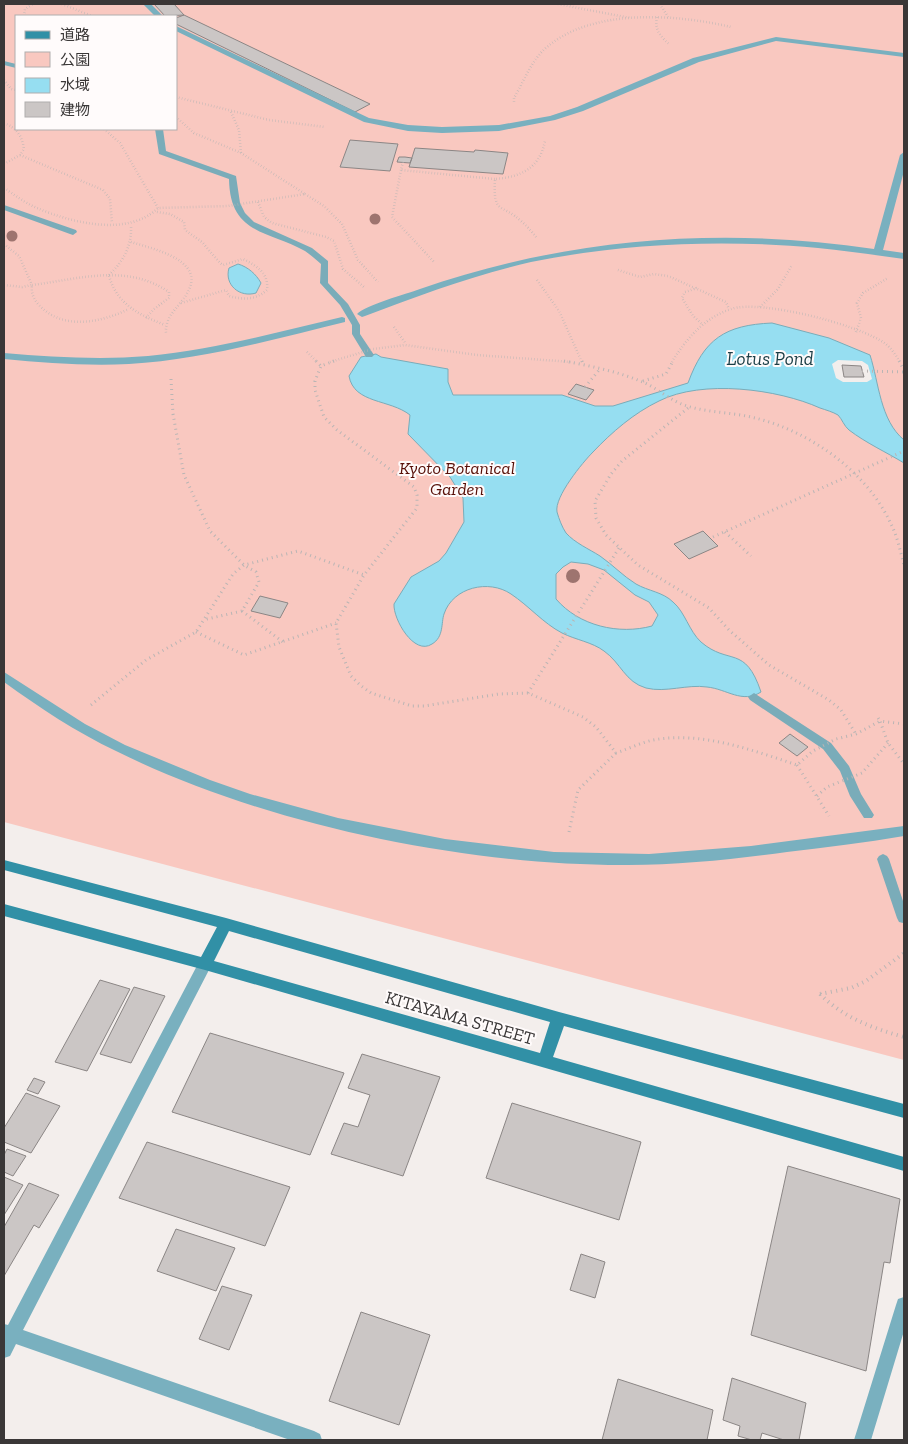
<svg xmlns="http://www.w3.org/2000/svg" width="908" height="1444" font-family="'Zilla Slab','Noto Sans JP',serif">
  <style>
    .green { fill: #f9c8c0; fill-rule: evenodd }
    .water { fill: #96def1; stroke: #7aacb9; fill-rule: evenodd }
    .pier { fill: #f3eeec }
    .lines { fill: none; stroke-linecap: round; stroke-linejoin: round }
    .stream { fill: #7aacb9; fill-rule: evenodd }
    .building { fill: #cbc6c5; stroke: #8b8685 }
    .path-far2 { stroke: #bab5b4; stroke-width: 2.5; stroke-dasharray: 0.5 2.5; stroke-linecap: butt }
    .path-far1 { stroke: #bab5b4; stroke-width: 3; stroke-dasharray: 1 4; stroke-linecap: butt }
    .path { stroke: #bab5b4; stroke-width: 4; stroke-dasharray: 1 4.5; stroke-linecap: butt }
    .lane { fill: #79b0bf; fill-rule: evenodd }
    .street { fill: #79b0bf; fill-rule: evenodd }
    .secondary { fill: #3190a6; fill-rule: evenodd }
    .tree { fill: #9e746f }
    .labels { text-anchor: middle; stroke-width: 4; stroke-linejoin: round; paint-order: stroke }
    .park-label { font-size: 18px; font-style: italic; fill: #581008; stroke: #fffbfb }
    .street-label { font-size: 18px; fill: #3a3737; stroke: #fffbfb }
    .water-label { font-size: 19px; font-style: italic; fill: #1c3f47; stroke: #fffbfb }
  </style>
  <rect width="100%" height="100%" fill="#f3eeec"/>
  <path class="green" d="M4 4H904V1060L4 822ZM16 16H176V129H16Z"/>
  <path class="water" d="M238 264C248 267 256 274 261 283L256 293C240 298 224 285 229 268Z
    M772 323 829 338 870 355C879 383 880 420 904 440V463C886 452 866 443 849 430 844 426 842 419 838 415 833 412 826 410 820 408 778 389 702 379 659 401 634 413 612 432 593 452 583 462 554 497 557 512 559 519 562 527 566 533 575 543 589 549 600 556 613 565 623 576 636 584 648 591 663 592 673 602 685 612 689 631 701 642 729 666 745 644 761 692 742 704 727 689 707 687 687 684 666 693 646 688 625 682 621 663 604 651 592 642 576 640 562 633 543 623 529 606 511 594 489 579 453 587 444 614 441 623 444 637 432 644 414 656 393 619 394 604L411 577 439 561 446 553 464 522 463 498 450 477 408 434 410 415C390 399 354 404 349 376L361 357 376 354 381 357 448 369V382L453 395H562L595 406H613L688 383C704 339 725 325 772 323ZM571 562 588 564 604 570 635 595 649 602 658 615 652 626C619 635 579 626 556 599V574L563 567Z"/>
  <path class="pier" d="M838 360 862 361 868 365 872 379 867 382H843L836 378 832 364Z"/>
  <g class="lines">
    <path class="stream" d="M4 61 16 64V68L4 65Z
      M155 129H163L166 151 236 176 240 203 245 213 254 222 312 248 328 261V283L348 304 360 325V334L374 355 372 357H366L352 334V325L340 305 320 283 321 264C316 260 311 255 305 251 268 230 230 235 229 179L159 154Z
      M4 205 76 230 77 232 73 235 70 234 4 210Z
      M754 693 831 743 849 766 861 794 874 815 872 818H864L850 796 840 771 823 749 750 700 748 697Z
      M883 854 887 856 889 859 904 904 903 923 899 922 897 918 877 859 879 856Z"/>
  </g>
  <path class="building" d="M154 4H174L184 15 165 16Z
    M184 15 370 104 355 112 176 24V18Z
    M350 140 398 144 390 171 340 167Z
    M415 148 474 152 475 150 508 153 503 174 409 167Z
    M399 157H405L412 158 410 163 397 162Z
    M842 365 861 366 864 377H844Z
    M576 384 594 390 586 400 568 394Z
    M703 531 718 546 689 559 674 544Z
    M260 596 288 603 280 618 251 611Z
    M790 734 808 747 797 756 779 743Z
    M100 980 130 989 87 1071 55 1062Z
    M134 987 165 996 131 1063 100 1054Z
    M210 1033 344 1073 310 1155 172 1112Z
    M362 1054 440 1077 403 1176 331 1154 344 1123 358 1127 370 1095 348 1088Z
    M34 1078 45 1082 38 1094 27 1090Z
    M26 1093 60 1106 31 1153 4 1142V1128Z
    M512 1103 641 1142 619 1220 486 1178Z
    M147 1142 290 1187 265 1246 119 1198Z
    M7 1149 26 1156 13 1176 4 1172V1155Z
    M788 1166 900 1199 890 1263 884 1262 866 1371 751 1335Z
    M4 1177 23 1185 4 1215Z
    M29 1183 59 1195 39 1228 34 1225 4 1276V1227Z
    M176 1229 235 1248 216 1291 157 1271Z
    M581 1254 605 1262 595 1298 570 1290Z
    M222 1286 252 1295 229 1350 199 1339Z
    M361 1312 430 1335 399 1425 329 1401Z
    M732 1378 806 1403 799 1440H784L762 1433 760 1440H752L738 1436 740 1426 723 1420Z
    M618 1379 713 1410 707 1440H602Z"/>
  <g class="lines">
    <path class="path-far2" d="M62 4 92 16
      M558 4 630 18
      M660 4 668 17
      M24 16 25 9 33 4
      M657 17C654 30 661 37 670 45
      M4 80 11 89 16 90
      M176 97 269 120 325 127
      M514 102V98C524 81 532 59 547 47 593 8 676 14 731 27
      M231 112 239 130 241 153
      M4 123C17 128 22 136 24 149L20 155 103 190 110 199 112 223
      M104 129 120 143 158 208
      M403 162 401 170 495 179
      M4 164 20 155
      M401 170 392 217 435 263
      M4 188C15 195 25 203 37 208 72 223 128 237 158 208L228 206 305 194 241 153 194 133 176 117
      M305 194 324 206 342 224 358 260 378 282
      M258 202 264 217 272 223 326 237 334 241 343 269 364 287
      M157 212 170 214 184 222 185 230 202 242 220 263 223 265 243 259C257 266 269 273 267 290 256 300 243 300 229 296L226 290 181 303
      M536 237C532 232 527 226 522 222 501 202 493 216 495 179 521 177 540 168 545 141
      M131 242C161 251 214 263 181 302 173 312 165 320 166 333
      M4 244 19 256 32 285C80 279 126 263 169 292V298L154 309 146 318
      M618 270 640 277 654 274 668 276 726 302 729 309
      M109 275C124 261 132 245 131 225
      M109 276C117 304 139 315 165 325
      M537 280 559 311 582 362
      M4 285 22 287 32 285C31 294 34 300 40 306 64 331 102 322 129 309
      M697 288 685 292 682 298 693 316 703 325
      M760 307 778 289 792 265
      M394 327 406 344
      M856 332 861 318 857 303 863 293 888 278
      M307 352 317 362
      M330 362 373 349 405 345 477 355 571 362
      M672 362C686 339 704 318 731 309 761 299 860 325 886 344 892 349 896 356 900 362"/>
    <path class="path-far1" d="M316 361 321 366
      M334 361 321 366 315 381V390L324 417 337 430 414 487 417 495V508L364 575 336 623 339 647 351 676 360 685 371 693 412 706H424L499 694 528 693 583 717 596 727 616 753C628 749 640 743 653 740 701 731 752 750 797 765L813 751 836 739 856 734 880 721 877 716
      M564 361C591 366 620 372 645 383 658 389 670 400 684 405 707 413 732 412 755 418 809 431 866 471 890 522 897 535 900 550 904 565
      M582 361 583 364
      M899 361 904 370
      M862 371 904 372
      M171 379 173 414 184 475 210 531 244 565 256 572 259 582 242 611 203 620
      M643 381 666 374 673 361
      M585 387 600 369
      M688 408 622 461 611 474 595 501 596 518 606 535 638 565 709 608 729 630 769 665 829 700 841 710 856 734
      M725 532 751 556
      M713 537 904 451
      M242 611 283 642
      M196 632 244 655 336 623
      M528 693 619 548
      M91 705 146 660 196 632 233 574 244 565 298 551 364 575
      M904 724 880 721 888 743 904 764
      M797 765 829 816
      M817 796 827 787 862 773 888 743
      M569 832 578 790 616 753"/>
    <path class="path" d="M820 994C844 1018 872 1028 904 1037
      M820 994 851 988 866 981 904 953"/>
    <path class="lane" d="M143 4H151L163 16H155Z
      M176 26 369 118 408 125 442 127 499 125 550 116 577 107 693 58 776 37 904 53V57L776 41 699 62 583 111 555 120 499 131 442 133 408 131 364 122 176 31Z
      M904 152V171L883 250 904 253V259C875 255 847 251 818 248 723 239 625 243 531 262 474 275 420 295 365 316L362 317 357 314C366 305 406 294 420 289 566 238 721 226 874 249L900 155Z
      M342 317 345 318V322C275 339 202 360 129 364 87 366 45 363 4 359V353C52 357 100 360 148 356 213 350 278 332 342 317Z
      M4 672 85 724 125 745 210 780 250 794 338 818 445 839 554 852 649 854 751 846 904 826V836C865 843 826 847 787 852 735 859 681 865 628 865 465 866 262 824 116 751 76 732 40 708 4 682Z"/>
    <path class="street" d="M205 958 210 960 212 964 210 968 23 1330 314 1431 320 1434 322 1440H290L16 1344 10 1356 4 1358V1324L8 1325 200 960Z
      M904 1297V1331L871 1440H854L896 1305 898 1299Z"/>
    <path class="secondary" d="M4 860 226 918 559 1012 904 1104V1118L564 1026 553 1057 904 1157V1171L205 970 4 916V904L201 957 217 927 4 870ZM229 931 550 1022 540 1053 214 961Z"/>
  </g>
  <g class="tree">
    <circle cx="375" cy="219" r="5.5"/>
    <circle cx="12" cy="236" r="5.5"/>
    <circle cx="573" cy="576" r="7"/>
  </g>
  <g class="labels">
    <g class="park-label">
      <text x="457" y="474">Kyoto Botanical<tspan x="457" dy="21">Garden</tspan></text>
    </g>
    <g class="street-label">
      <text transform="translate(460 1018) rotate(16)" y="6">KITAYAMA STREET</text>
    </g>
    <g class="water-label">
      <text x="770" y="365">Lotus Pond</text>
    </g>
  </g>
  <rect width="908" height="1444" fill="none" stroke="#3a3737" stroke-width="10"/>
  <rect x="15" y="15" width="162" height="115" fill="#fffbfb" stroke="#b0adad"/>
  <rect x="25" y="31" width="25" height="8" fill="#3190a6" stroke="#b0adad"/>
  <text x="60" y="40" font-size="15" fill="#3a3737">道路</text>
  <rect x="25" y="52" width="25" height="15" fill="#f9c8c0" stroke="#b0adad"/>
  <text x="60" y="65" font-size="15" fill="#3a3737">公園</text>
  <rect x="25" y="78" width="25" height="15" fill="#96def1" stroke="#b0adad"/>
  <text x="60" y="90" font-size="15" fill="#3a3737">水域</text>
  <rect x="25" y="102" width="25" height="15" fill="#cbc6c5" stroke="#b0adad"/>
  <text x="60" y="115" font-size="15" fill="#3a3737">建物</text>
</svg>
